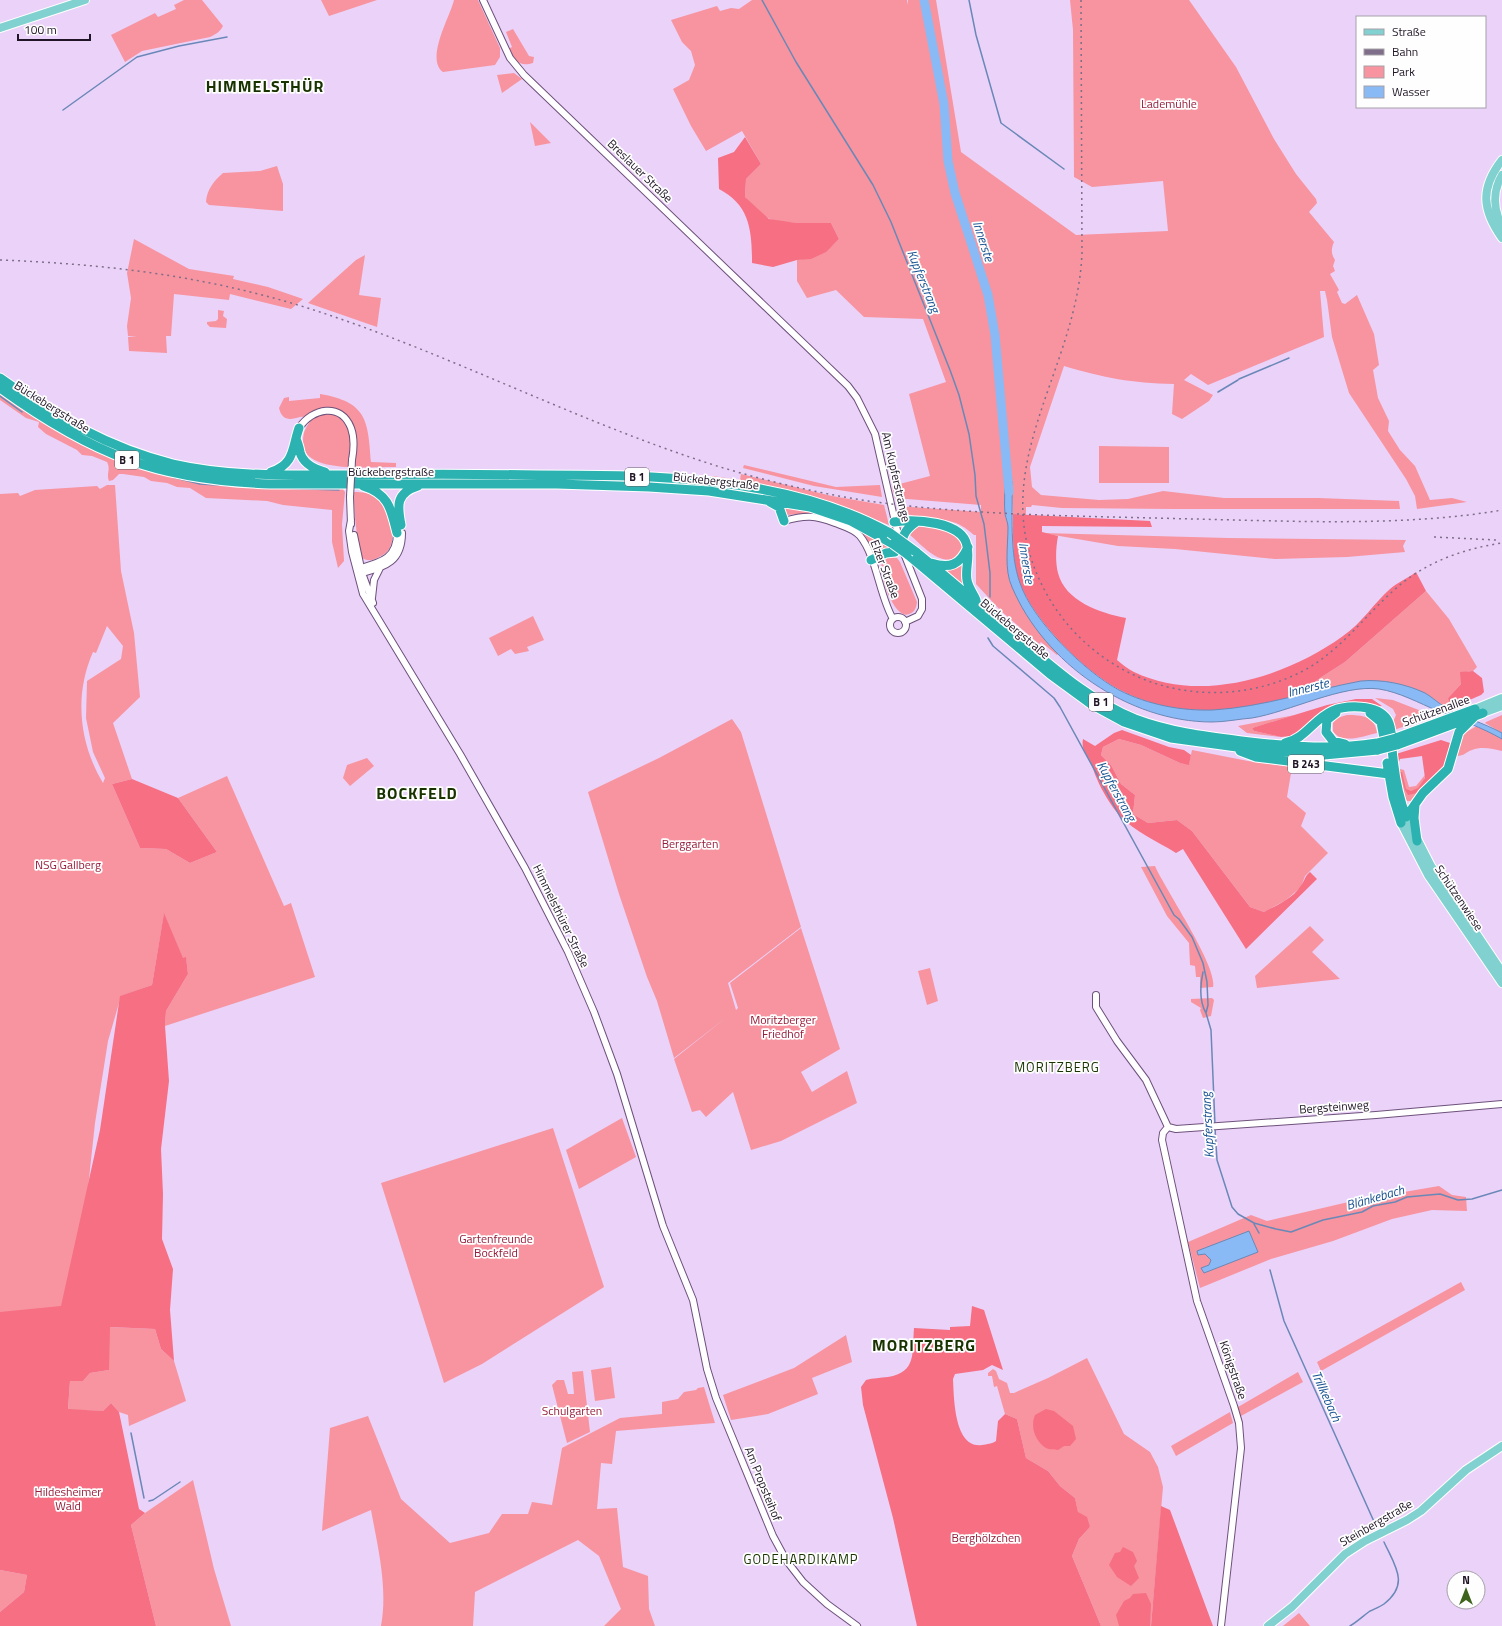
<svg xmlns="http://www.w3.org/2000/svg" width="1502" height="1626" font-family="'Titillium Web',sans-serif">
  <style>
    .green { fill: #f7949f; fill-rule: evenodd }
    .forest { fill: #f66f83 }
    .water { fill: #89baf5; stroke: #6a88b7 }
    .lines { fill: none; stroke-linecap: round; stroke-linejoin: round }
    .stream { stroke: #6a88b7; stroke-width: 1.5 }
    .river { stroke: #89baf5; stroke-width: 9 }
    .minor-casing { stroke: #6d517b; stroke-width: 8 }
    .major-casing { stroke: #fff; stroke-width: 10 }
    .highway-casing { stroke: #fff; stroke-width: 11 }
    .minor { stroke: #fff; stroke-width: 6 }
    .major { stroke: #80d1d0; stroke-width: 8 }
    .highway { stroke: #2cb3b1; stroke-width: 9 }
    .rail { stroke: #7f6e89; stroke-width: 1.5; stroke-dasharray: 2 4; stroke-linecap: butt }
    .minor-bridge-casing { stroke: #6d517b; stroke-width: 8; stroke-linecap: butt }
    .highway-bridge-casing { stroke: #fff; stroke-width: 11; stroke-linecap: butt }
    .minor-bridge { stroke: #fff; stroke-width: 6 }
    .highway-bridge { stroke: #2cb3b1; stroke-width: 9 }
    .labels { text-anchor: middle; stroke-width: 3.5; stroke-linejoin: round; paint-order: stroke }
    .shield { fill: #fefefe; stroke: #635b67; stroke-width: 1 }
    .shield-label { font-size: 11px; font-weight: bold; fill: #201526 }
    .park-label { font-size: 12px; fill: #971c3a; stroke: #fefefe }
    .street-label { font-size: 12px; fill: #201526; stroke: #fefefe }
    .water-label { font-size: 13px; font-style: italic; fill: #195391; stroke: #fefefe }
    .neighbourhood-label { font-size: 13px; letter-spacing: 1px; fill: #183200; stroke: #fefefe }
    .district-label { font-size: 16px; font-weight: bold; letter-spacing: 1px; fill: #183200; stroke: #fefefe }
  </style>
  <rect width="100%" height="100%" fill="#ebd2f9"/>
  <path class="green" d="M184 0H202L223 26C220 32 216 34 210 37L142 51 125 62 111 35 155 13 158 17 176 9 174 5Z
    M321 0H377L329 16Z
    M454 0H478L500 48V57L495 65 443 72C425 59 450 17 454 0Z
    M752 0H907L908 5V0H936L961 152 1076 235 1168 231 1163 181 1092 187 1074 177 1073 30 1070 0H1189L1236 67 1274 139 1296 174 1316 199 1317 203 1309 212 1334 242C1331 249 1331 254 1335 260L1333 266 1335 271 1330 274 1339 290 1337 292 1342 303 1345 304 1357 295 1374 334 1379 365 1373 370 1378 398 1389 421 1388 431 1400 450 1415 466 1430 500 1452 498 1467 502 1417 509 1415 496 1406 479 1349 393 1332 337 1327 300 1325 291H1320L1324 337 1208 385 1191 374 1184 380 1213 395 1209 401 1182 419 1172 414 1174 384C1131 383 1105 378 1064 366L1030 467 1032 487 1041 495 1099 500 1128 499 1163 491 1224 498H1318L1399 501 1400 509H1173L1062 508 1032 505 1031 507H1026V515L1013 514 1012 481 1003 466 1005 481V514L1008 524V565L1022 606 1031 620 1058 654 1057 655 1041 642 1039 644 1001 611 976 584V535H974C966 528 959 523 949 521 934 517 907 521 897 506L981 512V505L895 498 892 486 930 476 909 394 946 382 923 319 864 317 836 290 807 298 797 281V260C816 258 826 252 839 239L831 223C816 223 779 225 768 218 759 213 751 204 745 197L746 179 761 164 742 131 706 151 691 126 673 89 689 80 695 65 691 51 682 42 671 20 717 6 720 11 731 8 739 9Z
    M513 29 529 56 534 57 533 63C520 67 515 61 508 49L512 47 506 32Z
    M514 73 522 79 502 93 497 75Z
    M530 122 551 143 535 146Z
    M277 166 283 184V211L209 205 206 202C207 189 214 181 223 173L260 171Z
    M134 239 189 269 234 276 233 279 268 287 303 299 291 309 230 294 229 300 174 294 171 336H166L167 353 129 351 128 337H137L128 336 127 326 131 298 127 273Z
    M365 255 359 295 381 298 377 327 308 303 356 260Z
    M218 310 224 311 223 316 227 319 226 328 210 327 207 324V322L216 321 218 319Z
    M0 391 49 426 149 469 342 488 345 492 342 524 344 561 338 568 332 542V510L283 505 267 501 206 498 190 488 177 487 167 483 151 481 144 477 123 474H119L113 480 109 481C106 474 111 469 107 462L92 456 82 455 77 450 46 434 38 427 39 422 26 418 0 400Z
    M320 394C367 402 368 420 371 462L396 463V467C374 466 302 475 303 442 303 432 306 425 314 418 310 418 303 416 300 417 290 420 282 421 279 408L284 398 289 397V401L320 398Z
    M1099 446 1169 447V483H1099Z
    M744 465 836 487 880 485 882 497 814 486 743 468Z
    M741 474 832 496 884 505 889 525 831 502 811 497 712 480V476L740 480Z
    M107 485H115L121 571 134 633 140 697 113 723 132 779 112 784 140 848 166 849 190 863 217 852 178 798 227 776 284 906 291 903 315 977 165 1026 166 1011 188 974 186 958 183 959 164 914 152 985 121 996 108 1041 95 1123 87 1197 64 1313 0 1328V494L18 493 20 496 35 490 97 486 100 489ZM107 626 123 646 121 659 87 681 86 718 93 752 105 778 103 783C79 743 74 695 93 652L96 653Z
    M354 492C362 492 372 493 378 498 385 505 388 514 390 523 394 539 394 551 377 558 371 561 368 561 362 558 356 536 354 514 354 492Z
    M781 505 831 515 893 547 877 553H874L865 536 850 526 813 513 786 515Z
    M918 525C933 526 946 529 959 537L962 546 960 556C941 569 922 545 908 533Z
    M1042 533 1228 538 1406 540 1403 546 1405 552 1347 557 1275 559 1175 549 1118 546Z
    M891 557 897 558 900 562 917 602C916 608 915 612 909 614 894 621 878 572 882 563 883 559 887 558 891 557Z
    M965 557 969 591 943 569Z
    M1426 591 1449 619 1477 667 1473 671H1468L1461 679V684L1448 698 1453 702H1457L1458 705 1445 707C1401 672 1359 678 1309 694L1312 684 1320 678 1345 662Z
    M533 616 544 640 527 647 529 651 515 654 511 649 498 656 489 638Z
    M1375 698 1393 700 1434 716 1394 730 1393 722 1396 715 1393 709Z
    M1295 715 1252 728 1254 731 1281 737 1247 733 1238 726Z
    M1347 715C1362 715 1375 716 1377 733 1364 736 1341 745 1333 731V723L1337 718Z
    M1502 715V733L1485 723 1486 722Z
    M732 719 741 732 801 927 728 983 736 1010 738 1008 730 983 801 928 840 1049 801 1072 812 1092 847 1071 857 1103 781 1141 751 1150 733 1092 706 1117 700 1110 692 1112 674 1059 727 1017 674 1058 657 1001 647 977 619 894 588 792 659 758Z
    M1475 727H1480L1502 739V751C1493 749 1482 746 1472 750 1466 752 1464 756 1457 756L1463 734Z
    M1119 739 1141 745 1180 763 1189 764 1192 750 1248 761 1292 767 1287 797 1306 813 1301 826 1328 853 1305 876 1301 887 1286 900 1264 912 1250 907 1192 831 1177 820 1148 823 1133 814 1135 795 1121 784 1111 765 1101 755 1103 747Z
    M367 758 374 766 350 786 343 778 347 765Z
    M1400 769 1404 770 1409 787 1416 786 1425 775 1424 785 1411 801H1407L1406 799 1398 770Z
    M1155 866C1165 889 1218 967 1213 987L1200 988V977H1196L1195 966 1190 965 1189 943 1167 916 1141 867Z
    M1310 926 1324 940 1312 952 1340 979 1257 988 1255 976Z
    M930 968 938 1001 927 1005 918 971Z
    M1212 998 1214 1000 1211 1016 1203 1018 1200 1010 1201 1008 1191 1002V999Z
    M622 1118 636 1157 579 1189 566 1150Z
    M553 1128 604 1287 482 1364 444 1383 381 1183Z
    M1439 1186 1452 1195 1466 1197 1467 1211 1432 1210 1392 1219 1333 1241 1271 1259 1200 1288 1188 1242 1251 1215 1267 1221 1357 1200Z
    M1461 1282 1465 1290 1321 1371 1317 1362Z
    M109 1327 155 1329 161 1349 174 1361 186 1401 129 1426 128 1415 119 1412 111 1403 103 1411 68 1410 70 1381H83L90 1373 109 1370Z
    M846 1335 852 1362 812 1378 818 1394 768 1414 731 1420 723 1395 794 1368Z
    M1087 1358 1124 1434 1150 1452 1158 1467 1163 1487 1151 1626H1101L1072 1556 1079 1539 1090 1527 1078 1513 1075 1498 1060 1486 1048 1471 1026 1458 1017 1419 1005 1414 997 1386 994 1387 992 1376H988V1373L993 1369 996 1371 999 1379 1007 1383 1010 1393H1014L1048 1378Z
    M611 1367 615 1398 595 1401 591 1370Z
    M583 1371 590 1432 567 1443 552 1385 557 1380H564L568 1394H574L572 1372Z
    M1298 1372 1303 1382 1241 1416 1238 1407Z
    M704 1387 715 1423 616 1431 612 1464 601 1463 597 1509 617 1508 623 1567 648 1576 649 1609 655 1626H604L621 1609 599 1556 578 1540 475 1592 473 1626H381C388 1588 378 1548 371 1510L322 1531 330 1428 368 1416 401 1499 450 1543 489 1533 502 1514H528L532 1502 552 1505 562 1448 620 1418 662 1414V1402L678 1399 684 1392 696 1390 698 1388Z
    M1230 1412 1233 1423 1176 1456 1171 1446Z
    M193 1480 214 1569 231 1626H156L131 1525 145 1513Z
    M0 1570 27 1575 24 1592 0 1612Z
    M1299 1613 1310 1626H1283Z"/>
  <path class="forest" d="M745 137 761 164 746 179 745 197 769 219 796 223H831L839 239 826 252 811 259 797 260 773 267 752 263C752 231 750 205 719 189L718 158 734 152Z
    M1013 514 1150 521 1152 527 1042 526V532L1058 536C1056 547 1055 561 1058 573 1065 601 1100 613 1126 618L1117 660C1122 664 1128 669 1134 672 1201 704 1286 677 1343 636 1362 623 1374 603 1390 589 1398 582 1408 578 1416 572L1426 591 1345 662 1320 678 1312 684 1309 694C1270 701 1229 714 1189 710 1166 708 1141 701 1120 690 1085 672 1033 620 1020 583 1012 563 1013 536 1013 514Z
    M1473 671 1482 678 1484 692 1481 695 1458 705 1457 702 1449 701 1448 698 1461 684 1460 672Z
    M1356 699H1372L1382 706 1354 705 1291 736 1281 737 1254 731 1252 728 1327 705Z
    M1122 730 1169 747 1184 750 1191 755 1189 765 1180 763 1141 745 1119 739 1103 747 1101 755 1111 765 1121 784 1135 795 1133 814 1148 823 1177 820 1192 831 1250 907 1264 912C1277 905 1292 899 1300 887 1305 881 1304 877 1310 872L1317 879 1246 949 1183 849 1176 853C1157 841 1135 832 1120 816 1111 806 1102 791 1097 779 1094 773 1093 767 1090 761 1086 753 1081 749 1083 739L1095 746 1114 733Z
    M1441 740 1450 743 1445 766 1417 793 1408 795 1405 790 1400 772H1402L1406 789 1411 791 1418 788 1425 778 1422 756 1400 759 1398 764 1396 754Z
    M132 779 178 798 217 852 190 863 166 849 140 848 112 784Z
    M164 913 183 958 186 957 188 974 166 1011 165 1026 169 1081 161 1149 163 1194 162 1239 173 1269 170 1310 174 1361 161 1349 155 1329 110 1327 109 1370 90 1373 83 1381H70L68 1409 103 1411 111 1403 119 1412 139 1509 145 1513 131 1525 156 1626H0V1612L24 1592 27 1575 0 1570V1312L61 1306 100 1130 120 996 152 985Z
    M972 1306 984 1310 1003 1370 992 1365 983 1370 955 1374 953 1379C954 1397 954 1449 982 1445 987 1444 992 1444 996 1441L998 1421 1005 1414 1017 1419 1026 1458 1048 1471 1060 1486 1075 1498 1078 1512 1087 1517 1090 1527 1079 1539 1072 1556 1101 1626H917L893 1518 863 1405 861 1387 866 1380C873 1378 880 1378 888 1377 917 1372 912 1353 914 1328L950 1330V1327L970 1326Z
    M1046 1409 1054 1411 1073 1426 1076 1439 1070 1446H1064L1058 1450C1055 1449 1049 1450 1046 1448 1035 1441 1030 1427 1035 1415Z
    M1161 1506 1170 1510 1213 1626H1151Z
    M1123 1547 1133 1552 1137 1561 1134 1566 1139 1578 1131 1586 1117 1577 1109 1565 1115 1553 1120 1552Z
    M1146 1593 1151 1604 1150 1626H1119L1116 1615 1124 1601 1130 1598 1133 1594Z"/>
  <path class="water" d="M1005 481H1012C1013 512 1009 553 1020 583 1032 620 1085 672 1119 690 1148 705 1182 711 1213 710 1264 707 1312 690 1361 681 1382 679 1406 684 1425 693 1432 697 1438 703 1445 707 1462 717 1484 723 1502 733V739C1481 727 1460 720 1438 711 1419 703 1399 692 1379 689 1343 684 1289 712 1252 718 1239 719 1225 722 1212 722 1129 722 1044 663 1012 587 1004 570 1008 546 1008 527 1008 523 1006 519 1005 514 1004 504 1005 492 1005 481Z
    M1249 1231 1258 1252 1204 1273 1201 1268 1209 1265 1211 1260 1205 1254 1198 1255 1197 1251Z"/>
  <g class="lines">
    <path class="stream" d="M762 0 796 62 873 185 891 222 950 370 959 395 969 434 975 475 976 496 984 524 990 573V597
      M969 0 976 35 1001 123 1064 169
      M63 110 137 57 179 46 227 37
      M1239 379 1289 358
      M1218 392 1238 380
      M0 396 22 412
      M119 462 153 472
      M172 477 200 484 267 488
      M279 488 339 490
      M988 638 993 646 1054 698 1060 707 1174 915 1179 919 1192 937 1203 963 1207 982 1208 1005 1206 1013 1211 1030 1215 1125
      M1203 972C1200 986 1199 1001 1206 1013
      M1215 1128 1217 1160 1232 1207 1238 1214 1254 1223 1276 1229 1291 1232 1323 1220 1362 1212 1373 1206 1395 1202 1407 1197 1440 1194 1458 1200 1472 1199 1502 1190
      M1254 1224 1259 1233
      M1270 1270 1284 1321 1376 1526
      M131 1433 144 1498
      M149 1501 153 1500 180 1482
      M1350 1626C1357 1622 1363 1616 1370 1611 1374 1609 1380 1607 1384 1604 1410 1584 1395 1566 1384 1542"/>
    <path class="river" d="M924 0 944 104 948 161 955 193 988 295 995 335 1009 492"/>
    <g class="minor-casing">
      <path id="minor" d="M483 0 510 58 524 75 848 386 857 398 875 434 899 539
        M299 428C312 408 341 402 351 428 355 439 354 449 352 460
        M350 497 351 524
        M351 520 349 531 352 552 363 594 460 754 525 868 568 952 594 1012 617 1074 663 1226 693 1300 707 1369 716 1398 773 1536 786 1560 803 1582 827 1604 857 1626
        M784 521C805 515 815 515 835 523 843 526 854 529 860 536 877 557 879 595 893 619
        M354 535 362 573 373 603
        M903 551 922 599V609L918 616 905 622
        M361 568C382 562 397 558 397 533
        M362 573C386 567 402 561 402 533
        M372 598 374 580 380 568
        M890 625a8 8 0 1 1 16 0a8 8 0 1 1-16 0Z
        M1096 995V1007L1117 1041 1146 1080 1168 1127
        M1168 1127 1163 1133 1162 1140 1197 1301 1234 1406 1239 1423 1241 1448 1221 1626
        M1168 1127 1176 1129 1376 1115 1502 1104"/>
    </g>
    <g class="major-casing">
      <path id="major" d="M0 28 85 0
        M1502 160C1480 188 1482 210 1502 238
        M1502 175C1492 192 1494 211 1502 227
        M1475 709 1502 698
        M1483 713 1502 706
        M1406 817 1431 866 1502 972
        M1401 823 1428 875 1502 983
        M1268 1626 1292 1607 1345 1554 1365 1541 1407 1520 1421 1511 1466 1470 1502 1446"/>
    </g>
    <g class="highway-casing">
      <path id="highway" d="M0 378C54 416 108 448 173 464 230 477 290 475 348 475 411 474 474 474 538 475 653 475 787 476 890 533
        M0 388C91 454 157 480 270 484H557L649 487 709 491 810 507 851 521 893 544
        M296 439C298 443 299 447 300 452 303 464 314 469 325 472
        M271 472C295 464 292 448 299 428
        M363 486C389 494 391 509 397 533
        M770 502 779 507 784 521
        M894 522C914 519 963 521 967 546 970 558 965 569 967 580 968 587 973 593 976 600
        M401 525C397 505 396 493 418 486
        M901 546C903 534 906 529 916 522
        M916 552C953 582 988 613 1025 644 1059 673 1093 702 1135 719 1172 733 1211 737 1250 742 1293 747 1334 750 1377 743
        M907 554 1050 674 1091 704 1124 722 1171 738 1244 748 1324 755 1378 750
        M871 560 886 553 895 552
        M931 563C950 569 960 565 968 547
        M1336 713 1327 720 1326 732 1333 741 1345 744
        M1370 713 1381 722 1385 744
        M1396 738 1475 709
        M1285 743C1305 739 1314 719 1332 711 1346 705 1377 704 1387 719 1393 728 1391 746 1393 758 1395 778 1399 798 1406 817
        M1397 745 1483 713
        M1240 751 1256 757 1389 774
        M1387 763 1393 797 1401 823
        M1415 805 1414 818 1417 841
        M1406 817 1423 793 1448 769 1459 732 1474 717"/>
    </g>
    <use href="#minor" class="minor"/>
    <use href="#major" class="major"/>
    <use href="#highway" class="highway"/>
    <path class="rail" d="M1081 0 1082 252C1078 375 976 474 1049 598 1068 631 1099 659 1134 675 1187 700 1251 698 1303 671 1340 651 1363 618 1393 591 1423 563 1462 549 1502 543
      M0 260C104 264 198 275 298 305 441 349 574 421 717 466 766 481 817 493 868 501 975 516 1085 516 1193 519 1291 521 1405 527 1502 510
      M1434 537 1496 540"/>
    <g class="minor-bridge-casing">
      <path id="minor-bridge" d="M350 497 352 460"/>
    </g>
    <g class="highway-bridge-casing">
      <path id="highway-bridge" d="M890 533 916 552
        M893 544 907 554
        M1377 743 1396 738
        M1378 750 1397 745"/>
    </g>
    <use href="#minor-bridge" class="minor-bridge"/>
    <use href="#highway-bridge" class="highway-bridge"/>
  </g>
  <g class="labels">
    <g class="shield">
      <rect x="115" y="451" width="24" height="18" rx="3"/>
      <rect x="625" y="468" width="24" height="18" rx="3"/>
      <rect x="1089" y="693" width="24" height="18" rx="3"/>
      <rect x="1288" y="755" width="36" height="18" rx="3"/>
    </g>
    <g class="shield-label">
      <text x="127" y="464">B 1</text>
      <text x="637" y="481">B 1</text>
      <text x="1101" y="706">B 1</text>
      <text x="1306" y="768">B 243</text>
    </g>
    <g class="park-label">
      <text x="1169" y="108">Lademühle</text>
      <text x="690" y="848">Berggarten</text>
      <text x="68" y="869">NSG Gallberg</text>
      <text x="783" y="1024">Moritzberger<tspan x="783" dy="14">Friedhof</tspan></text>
      <text x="496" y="1243">Gartenfreunde<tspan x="496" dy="14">Bockfeld</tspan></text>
      <text x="572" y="1415">Schulgarten</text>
      <text x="68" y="1496">Hildesheimer<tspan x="68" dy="14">Wald</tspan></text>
      <text x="986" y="1542">Berghölzchen</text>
    </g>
    <g class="street-label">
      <text transform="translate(640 171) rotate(44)" y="4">Breslauer Straße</text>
      <text transform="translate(52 407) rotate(32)" y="4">Bückebergstraße</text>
      <text x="391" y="476">Bückebergstraße</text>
      <text transform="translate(896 477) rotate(77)" y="4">Am Kupferstrange</text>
      <text transform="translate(716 481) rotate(6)" y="4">Bückebergstraße</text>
      <text transform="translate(885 569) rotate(69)" y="4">Elzer Straße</text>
      <text transform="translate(1015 629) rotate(40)" y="4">Bückebergstraße</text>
      <text transform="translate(1436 711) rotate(-20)" y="4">Schützenallee</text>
      <text transform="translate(1459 898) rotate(56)" y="4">Schützenwiese</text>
      <text transform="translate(561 916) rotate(64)" y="4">Himmelsthürer Straße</text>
      <text transform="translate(1334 1107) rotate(-4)" y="4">Bergsteinweg</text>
      <text transform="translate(1233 1370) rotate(71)" y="4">Königstraße</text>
      <text transform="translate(763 1484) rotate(68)" y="4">Am Propsteihof</text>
      <text transform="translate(1376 1523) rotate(-30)" y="4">Steinbergstraße</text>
    </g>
    <g class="water-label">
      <text transform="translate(984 241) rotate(72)" y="5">Innerste</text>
      <text transform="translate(924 281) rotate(68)" y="5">Kupferstrang</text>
      <text transform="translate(1027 563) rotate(81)" y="5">Innerste</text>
      <text transform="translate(1308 687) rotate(-14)" y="5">Innerste</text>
      <text transform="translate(1117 791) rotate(61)" y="5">Kupferstrang</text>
      <text transform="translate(1207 1125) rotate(-93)" y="5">Kupferstrang</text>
      <text transform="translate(1375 1197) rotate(-16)" y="5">Blänkebach</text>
      <text transform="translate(1327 1396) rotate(66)" y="5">Trillkebach</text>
    </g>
    <g class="neighbourhood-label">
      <text x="1057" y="1072">MORITZBERG</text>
      <text x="801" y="1564">GODEHARDIKAMP</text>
    </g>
    <g class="district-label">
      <text x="265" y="92">HIMMELSTHÜR</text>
      <text x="417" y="799">BOCKFELD</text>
      <text x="924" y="1351">MORITZBERG</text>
    </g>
  </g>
  <rect x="1356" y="16" width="130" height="92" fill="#fefefe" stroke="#a5a1a8"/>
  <rect x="1364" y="29" width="20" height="6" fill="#80d1d0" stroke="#a5a1a8"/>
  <text x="1392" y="36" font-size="12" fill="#201526">Straße</text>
  <rect x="1364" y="49" width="20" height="6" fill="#7f6e89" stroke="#a5a1a8"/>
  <text x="1392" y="56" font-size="12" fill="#201526">Bahn</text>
  <rect x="1364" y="66" width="20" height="12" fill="#f7949f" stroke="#a5a1a8"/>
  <text x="1392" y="76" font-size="12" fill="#201526">Park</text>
  <rect x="1364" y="86" width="20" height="12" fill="#89baf5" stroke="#a5a1a8"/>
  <text x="1392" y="96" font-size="12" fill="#201526">Wasser</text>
  <g transform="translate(1466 1590)"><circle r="19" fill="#fefefe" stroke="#a5a1a8"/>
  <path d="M0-3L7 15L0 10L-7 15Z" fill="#3d631d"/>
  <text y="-6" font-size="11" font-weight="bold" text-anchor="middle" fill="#201526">N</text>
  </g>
  <path d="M18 34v6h72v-6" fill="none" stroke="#201526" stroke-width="2"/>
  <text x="24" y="34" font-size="12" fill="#201526" stroke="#fefefe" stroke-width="3" paint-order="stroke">100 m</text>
</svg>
